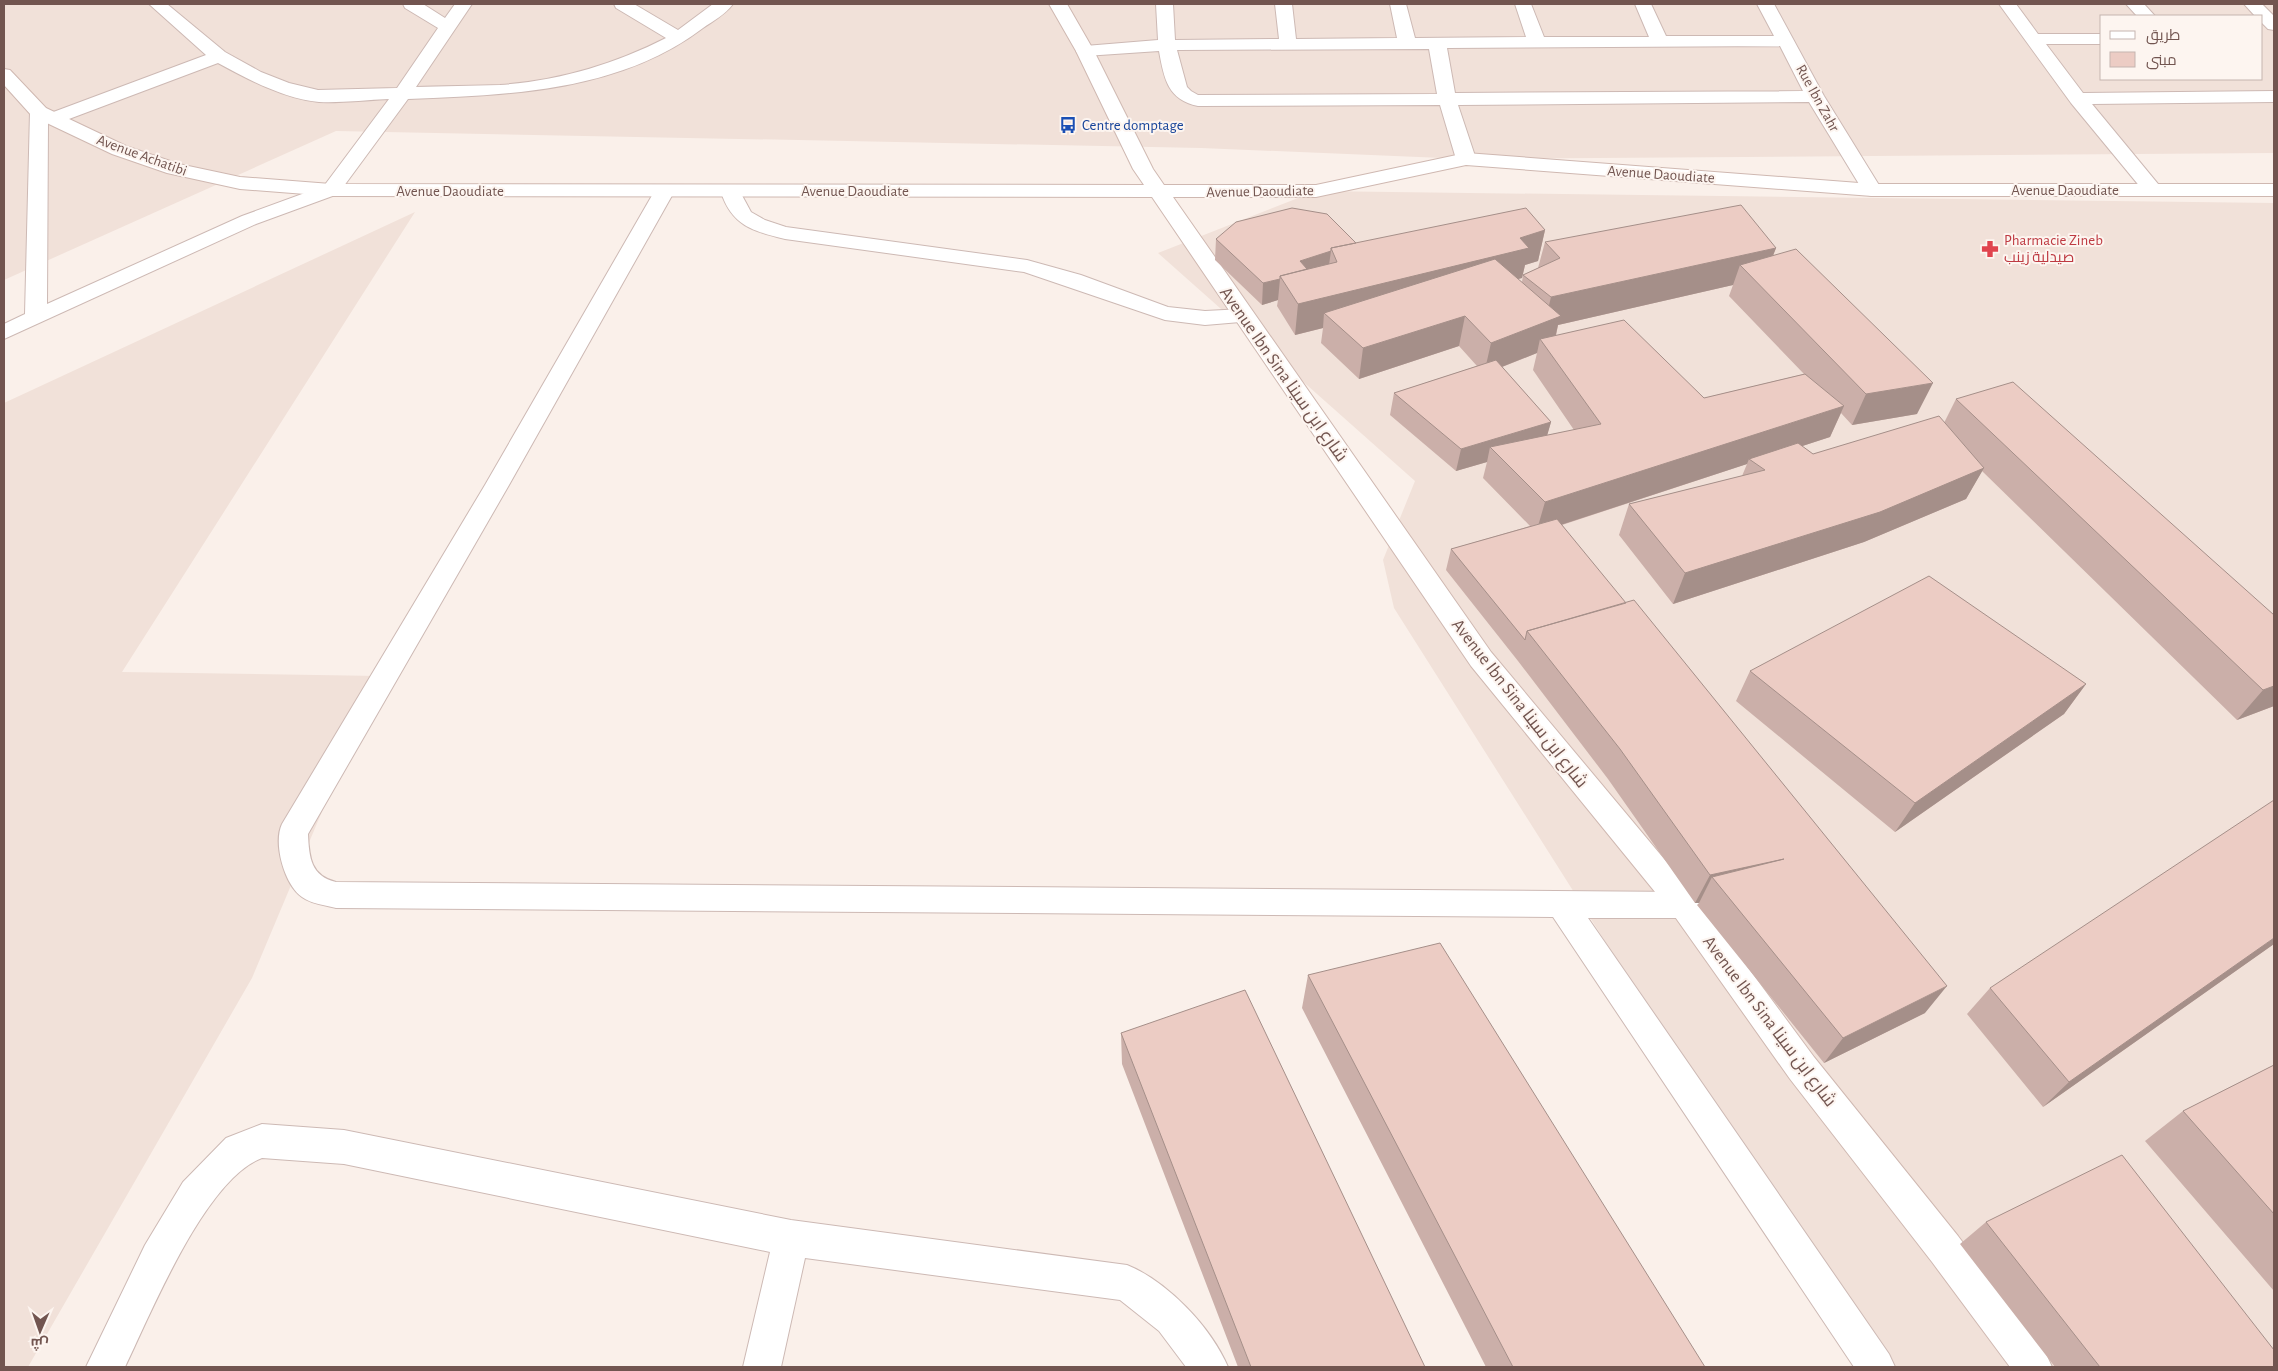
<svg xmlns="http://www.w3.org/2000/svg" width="2278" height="1371" font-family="'Alegreya Sans',Cairo,sans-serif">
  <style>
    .residential { fill: #f1e1d9; fill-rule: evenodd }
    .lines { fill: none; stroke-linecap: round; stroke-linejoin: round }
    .lane-casing { stroke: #cdb9b4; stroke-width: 2 }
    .street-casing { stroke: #cdb9b4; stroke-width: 2 }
    .secondary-casing { stroke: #cfb8b1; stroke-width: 2 }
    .lane { fill: #fff; fill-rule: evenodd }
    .street { fill: #fff; fill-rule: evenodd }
    .secondary { fill: #fff; fill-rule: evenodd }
    .wall { fill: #cbafa9; fill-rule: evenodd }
    .shaded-wall { fill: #a58f89 }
    .building { fill: #ecccc4; stroke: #a58f89 }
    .labels { text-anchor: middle; stroke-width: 4; stroke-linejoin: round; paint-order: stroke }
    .far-street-label { font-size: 15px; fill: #725550; stroke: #fdf5f0 }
    .far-transit-label { font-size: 15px; fill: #164399; stroke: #fdf5f0; text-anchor: start }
    .far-health-label { font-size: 15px; fill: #be3a42; stroke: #fdf5f0; text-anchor: start }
    .street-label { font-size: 18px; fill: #725550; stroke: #fdf5f0 }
  </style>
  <rect width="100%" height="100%" fill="#faf0ea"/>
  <path class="residential" d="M4 4H2274V153L1466 159 1201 148 336 131 4 280ZM2102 16H2262V79H2102Z
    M1316 191 2274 203V1367H1894L1727 1134 1394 608 1383 560 1415 481 1158 253Z
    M415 212 122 672 379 676 252 978 28 1367H4V403Z"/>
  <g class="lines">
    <g class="lane-casing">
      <path id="lane" d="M731 186 738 188 751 212 765 220 786 227 1027 260 1081 275 1168 307 1205 311 1244 309 1252 311 1255 316 1252 321 1205 325 1165 320 1024 272 785 239C753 231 732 226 721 192L724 188Z"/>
    </g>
    <g class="street-casing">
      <path id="street" d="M149 4H167L225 52 261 72 289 83 318 90 397 88 438 28 405 8 403 4H423L445 18 455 4H472L416 87C444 86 472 86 500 85 558 81 615 64 666 38L616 8 614 4H634L678 30 713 4H733C726 14 713 21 703 28 619 92 509 95 408 99L338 194 256 224 4 339V324L25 314 30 112 32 108 39 106 46 108 48 114 206 55ZM218 63C247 79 285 99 319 102 341 103 366 100 389 99L324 186 242 216 47 304 48 122H61Z
        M1156 4H1173L1175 40 1279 39 1275 4H1292L1296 39 1397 38 1390 4H1406L1415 38 1526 37 1515 4H1531L1544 37H1649L1635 4H1651L1666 36H1774L1757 4H1774L1824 96 1882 190 1879 194 1872 196 1865 194 1809 102 1458 105 1476 159 1473 163 1466 165 1459 163 1456 159 1440 105 1198 106C1168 100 1164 79 1159 51L1085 56 1079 55 1076 51 1079 47 1085 46 1158 40ZM1780 46 1803 91 1455 93 1447 48ZM1429 49 1437 94 1198 95 1191 91 1187 87 1177 50Z
        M1999 4H2016L2038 34H2102V44H2046L2083 93 2274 91V102L2092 104 2163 190 2160 194 2153 196 2146 194 2071 103Z
        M2126 4H2144L2155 16H2137Z
        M2244 4H2262L2274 16V30L2268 29 2262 23V16H2255Z
        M664 186 671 188 674 192 509 485 308 834C309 858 311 876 336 882L1684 892 1695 896 1699 905 1695 914 1684 918H1588L1889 1354 1895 1367H1854L1553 917 336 908C325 905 311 904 302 897 284 884 273 843 282 824L485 485 654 192 657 188Z
        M262 1124 344 1130 791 1220 1127 1265C1167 1281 1211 1327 1228 1367H1186L1159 1331 1120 1300 805 1258 781 1367H743L770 1252 344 1164 262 1158C205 1179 151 1313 125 1367H86L145 1245 183 1182 226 1138Z"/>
    </g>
    <g class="secondary-casing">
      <path id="secondary" d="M1049 4H1067L1094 51 1153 169 1164 185H1316L1466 153 1872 184H2274V196H1872L1466 165 1316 197H1173L1491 652 1695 896 1814 1057 1958 1236 2046 1354 2052 1367H2010L1932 1262 1790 1079 1673 914 1471 666 1152 197 331 196 240 189 167 173 112 154 32 116 4 85V69L10 70 46 108 126 146 179 164 240 177 331 184 1144 185 1133 169 1076 51Z"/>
    </g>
    <use href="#lane" class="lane"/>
    <use href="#street" class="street"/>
    <use href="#secondary" class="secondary"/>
  </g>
  <path class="wall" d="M1545 230 1538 261 1525 265 1522 278 1518 279 1522 282 1523 275 1538 268 1545 242 1776 248 1773 256 1917 414 1852 425 1841 413 1830 437 1802 446 1813 454 1944 423 1956 399 2274 615V706L2237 720 1982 471 1966 499 1864 542 1673 604 1619 535 1629 504 1742 476 1747 464 1562 525 1925 1013 1824 1063 1697 905 1699 903H1695L1608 779 1518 661 1446 570 1451 549 1530 526 1483 478 1487 462 1456 471 1390 415 1394 393 1477 366 1459 346 1359 379 1321 343 1323 328 1295 335 1277 306 1278 300 1262 305 1215 260 1216 239 1356 243ZM1733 285 1729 296 1804 374 1704 398 1556 336 1558 325ZM1537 353 1533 370 1574 430 1547 435 1551 422 1502 367Z
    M1750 671 2086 684 2064 714 1895 832 1736 701Z
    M2274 944 2043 1107 1967 1014 1990 988Z
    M1308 975 1705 1367H1486L1302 1008Z
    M1121 1033 1425 1367H1238L1122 1064Z
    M2274 1065V1291L2145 1141 2183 1111Z
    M1986 1222 2274 1367H2055L1960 1244Z"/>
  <path class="shaded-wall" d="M1545 230 1538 261 1525 265 1522 278 1337 324 1324 313 1323 328 1295 335 1298 304Z
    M1776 248 1764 278 1740 265 1733 285 1558 325 1553 347 1540 339 1537 353 1484 374 1491 343 1545 322 1551 297Z
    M1331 251 1328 272 1298 274 1300 261Z
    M1280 279 1278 300 1262 305 1263 283Z
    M1465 316 1459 346 1359 379 1363 348Z
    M1933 383 1917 414 1852 425 1866 394Z
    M1844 406 1830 437 1754 462 1749 459 1747 464 1536 533 1545 502Z
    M1551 422 1545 443 1490 447 1487 462 1456 471 1461 449Z
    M1984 468 1966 499 1864 542 1673 604 1685 573Z
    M2086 684 2064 714 1895 832 1915 803Z
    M2274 686V706L2237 720 2263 690Z
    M1784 859 1712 877 1699 903H1695L1710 875Z
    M2274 938V944L2043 1107 2069 1082Z
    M1947 986 1925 1013 1824 1063 1843 1038Z"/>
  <path class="building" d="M1741 205 1776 248 1551 297 1523 275 1560 258 1545 242Z
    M1292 208 1327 214 1356 243 1331 248V251L1300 261 1307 269 1280 276V279L1263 283 1216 239 1236 222Z
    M1526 208 1545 230 1520 238 1529 248 1298 304 1280 276 1337 262 1331 248Z
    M1796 249 1933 383 1866 394 1740 265Z
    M1495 259 1561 316 1491 343 1465 316 1363 348 1324 313Z
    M1624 320 1704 398 1805 374 1844 406 1545 502 1490 447 1601 424 1540 339Z
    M1496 360 1551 422 1461 449 1394 393Z
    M2013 382 2274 615V686L2263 690 1956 399Z
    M1939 416 1984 468 1880 512 1685 573 1629 504 1765 470 1749 459 1798 443 1813 454Z
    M1557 519 1626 603 1527 631 1525 640 1451 549Z
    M1929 576 2086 684 1915 803 1750 671Z
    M1634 600 1947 986 1843 1038 1712 877 1784 859 1710 875 1620 749 1527 631Z
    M2274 800V938L2069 1082 1990 988Z
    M1440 943 1705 1367H1513L1308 975Z
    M1245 990 1425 1367H1251L1121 1033Z
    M2274 1065V1214L2183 1111Z
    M2122 1155 2274 1350V1367H2100L1986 1222Z"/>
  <defs>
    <g id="bus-bare" transform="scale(1.35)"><path d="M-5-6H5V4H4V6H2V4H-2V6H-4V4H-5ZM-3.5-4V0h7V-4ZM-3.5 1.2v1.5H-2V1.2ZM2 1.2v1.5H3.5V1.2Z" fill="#1a4fb4" stroke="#fdf5f0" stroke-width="2.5" paint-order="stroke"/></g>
    <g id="pharmacy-bare" transform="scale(1.35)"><path d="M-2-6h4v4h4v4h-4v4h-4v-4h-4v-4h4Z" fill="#e0444e" stroke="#fdf5f0" stroke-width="2.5" paint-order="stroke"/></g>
  </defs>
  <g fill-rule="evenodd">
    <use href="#bus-bare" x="1068" y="125"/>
    <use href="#pharmacy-bare" x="1990" y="249"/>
  </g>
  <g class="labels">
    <g class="far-street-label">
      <text transform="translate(1818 98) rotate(61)" y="5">Rue Ibn Zahr</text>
      <text transform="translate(142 155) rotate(20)" y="5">Avenue Achatibi</text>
      <text transform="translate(1661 174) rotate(4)" y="5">Avenue Daoudiate</text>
      <text x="2065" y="195">Avenue Daoudiate</text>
      <text x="450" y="196">Avenue Daoudiate</text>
      <text x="855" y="196">Avenue Daoudiate</text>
      <text transform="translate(1260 191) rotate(-1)" y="5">Avenue Daoudiate</text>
    </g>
    <g class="far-transit-label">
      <text x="1082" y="130">Centre domptage</text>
    </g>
    <g class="far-health-label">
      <text x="2004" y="245">Pharmacie Zineb<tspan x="2004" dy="17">صيدلية زينب</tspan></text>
    </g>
    <g class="street-label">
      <text transform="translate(1284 374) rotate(55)" y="6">Avenue Ibn Sina شارع ابن سينا</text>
      <text transform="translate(1520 703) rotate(52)" y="6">Avenue Ibn Sina شارع ابن سينا</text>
      <text transform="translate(1770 1021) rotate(53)" y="6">Avenue Ibn Sina شارع ابن سينا</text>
    </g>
  </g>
  <rect width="2278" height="1371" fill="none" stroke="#725550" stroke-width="10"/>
  <rect x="2100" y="15" width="162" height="65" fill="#fdf5f0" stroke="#c5b5b0"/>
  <rect x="2110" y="31" width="25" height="8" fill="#ffffff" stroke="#c5b5b0"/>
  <text x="2146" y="40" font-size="15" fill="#725550">طريق</text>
  <rect x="2110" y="52" width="25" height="15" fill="#ecccc4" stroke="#c5b5b0"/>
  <text x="2146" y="65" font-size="15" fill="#725550">مبنى</text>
  <g transform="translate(40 1331) rotate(182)" stroke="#fdf5f0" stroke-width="4" paint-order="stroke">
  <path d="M0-4L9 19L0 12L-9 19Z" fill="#725550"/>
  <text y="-8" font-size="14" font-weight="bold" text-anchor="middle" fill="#725550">ش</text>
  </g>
</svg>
